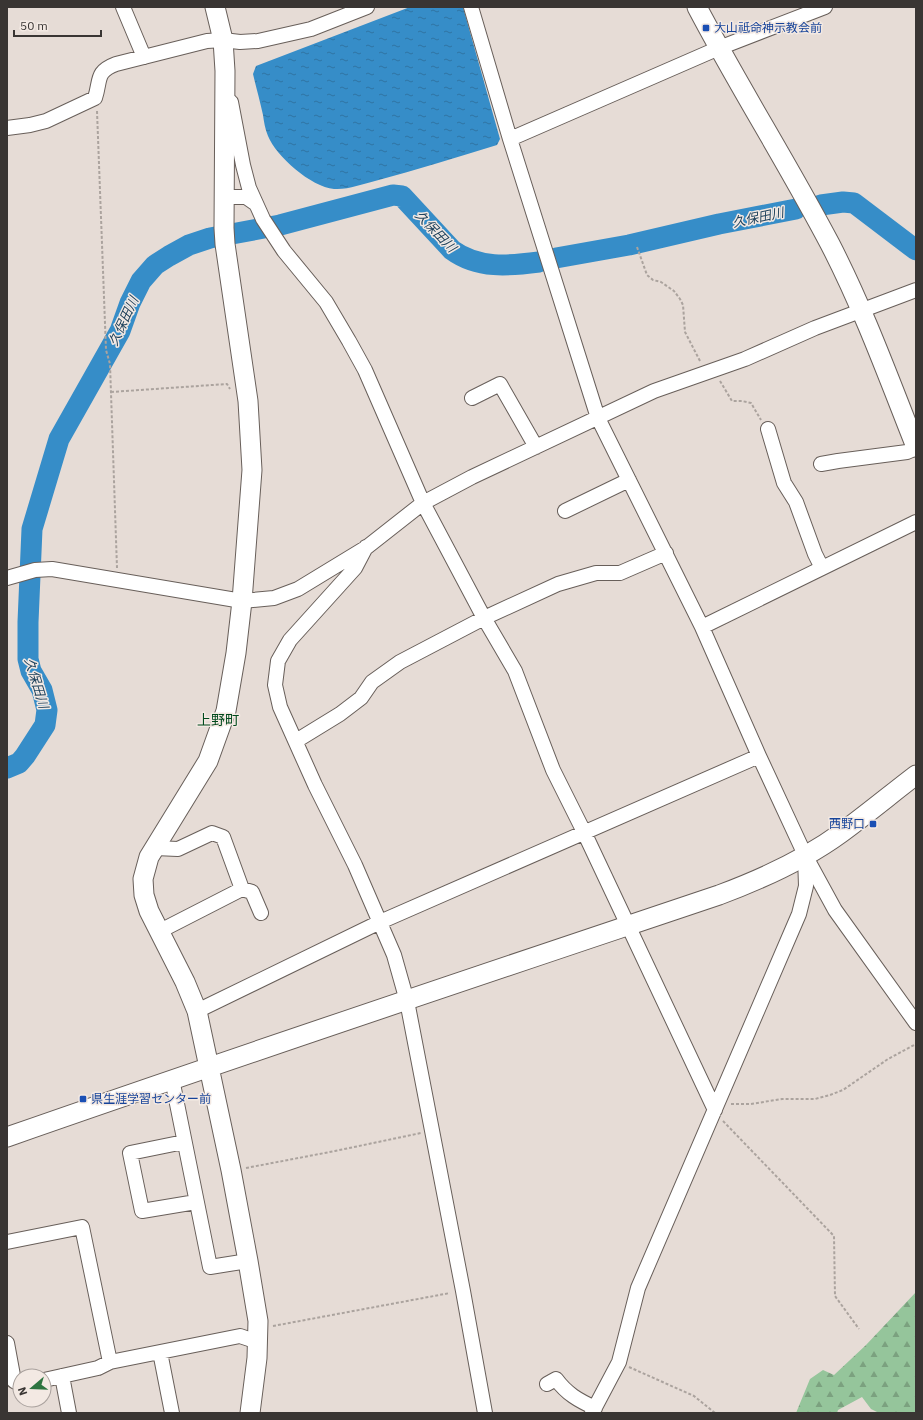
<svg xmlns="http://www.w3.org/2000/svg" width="923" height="1420" font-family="'IBM Plex Sans','Noto Sans JP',sans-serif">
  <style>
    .forest { fill: url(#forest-firs) }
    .water { fill: url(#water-ripples) }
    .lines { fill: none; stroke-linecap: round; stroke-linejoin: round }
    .river { stroke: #368dc8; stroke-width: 21 }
    .street-casing { stroke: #685f5a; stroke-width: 16 }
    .secondary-casing { stroke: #685f5a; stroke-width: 21 }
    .path { stroke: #aba39e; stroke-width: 2; stroke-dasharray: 3 2; stroke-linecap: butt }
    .street { stroke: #fff; stroke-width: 14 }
    .secondary { stroke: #fff; stroke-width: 19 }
    .transit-dot { fill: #1a4fb4; stroke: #f3e9e3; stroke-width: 1.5 }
    .labels { text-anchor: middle; stroke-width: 3; stroke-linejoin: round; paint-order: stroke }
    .transit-label { font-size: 12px; fill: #164399; stroke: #f3e9e3; text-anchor: start }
    .water-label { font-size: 13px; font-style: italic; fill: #20435d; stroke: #f3e9e3 }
    .quarter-label { font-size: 14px; fill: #004a1d; stroke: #f3e9e3 }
  </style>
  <defs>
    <pattern id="forest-firs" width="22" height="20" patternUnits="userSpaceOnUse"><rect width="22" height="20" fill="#95c59b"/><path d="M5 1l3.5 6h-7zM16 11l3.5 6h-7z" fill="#7ba17f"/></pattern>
    <pattern id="water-ripples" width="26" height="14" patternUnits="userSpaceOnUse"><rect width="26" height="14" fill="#368dc8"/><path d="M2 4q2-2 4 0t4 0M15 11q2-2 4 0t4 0" fill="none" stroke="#2f74a3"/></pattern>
  </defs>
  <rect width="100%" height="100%" fill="#e6dcd6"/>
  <path class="forest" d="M916 1292V1413H879L871 1409 862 1397 838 1410 837 1413H796L810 1379 823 1370 834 1375 866 1345Z"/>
  <path class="water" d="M410 7H463L500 139 497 145C457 157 416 170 375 181 362 184 348 190 334 189 311 187 276 156 268 136 265 129 264 122 263 115 260 101 256 87 253 74L256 66Z"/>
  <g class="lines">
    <path class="river" d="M821 205 843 202 854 203 916 250
      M556 258 629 245 719 224 796 209
      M7 768 19 763 25 756 45 725 47 710 42 690 31 671 28 659V622L32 529 59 439 120 331 130 303 141 281 155 265 169 256 189 245 210 238 280 225 393 195 402 196 452 250C478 269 509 266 539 262"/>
    <g class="street-casing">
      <path id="street" d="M123 7 144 57
        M471 7 510 139 598 418 702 627 759 756 805 855 835 910 916 1023
        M231 102 243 165 249 188 263 219 284 251 326 302 349 341 365 370 423 503 484 618 515 671 553 770 584 832 715 1110
        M7 128 30 125 46 121 95 98C101 80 95 72 116 64L207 41 223 40 240 42 258 41 311 29 367 7
        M510 139 719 48 825 7
        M224 197H246L256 204
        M472 398 500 384 536 447
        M768 429 784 483 796 502 815 554 822 568
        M821 464 838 461 907 452 916 448
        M565 511 629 480
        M366 547 355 568 290 640 278 661 275 685 280 707 315 785 355 865 394 955 407 1001 463 1291 485 1413
        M7 578 35 570 52 569 242 601 274 598 298 589 367 547 423 503 472 477 654 391 745 359 815 328 916 290
        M702 627 916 522
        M296 741 340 714 361 698 372 682 400 662 484 618 558 584 596 573H620L666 553
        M155 848 178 849 212 833 223 837 242 889
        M160 931 242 889 252 892 261 913
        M197 1011 380 922 759 756
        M172 1079 210 1267 248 1261
        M184 1142 130 1153 142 1211 196 1202
        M7 1242 82 1227 110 1362
        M7 1343 14 1381 20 1384
        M160 1352 172 1413
        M62 1376 69 1413
        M44 1380 98 1368 110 1362 240 1336 258 1342
        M547 1384 556 1379C567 1394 578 1400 595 1408
        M592 1413 619 1362 638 1288 799 914 806 886 805 857"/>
    </g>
    <g class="secondary-casing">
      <path id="secondary" d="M215 7 223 40 225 71 224 228 225 244 248 401 252 470 242 601 236 653 226 711 208 761 149 857 143 879 144 895 149 911 185 982 197 1011 231 1170 248 1261 258 1321 257 1358 250 1413
        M697 7C739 87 788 164 830 244 864 310 889 379 916 447
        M7 1137C244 1054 481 975 719 895 762 879 804 860 841 833 867 814 891 794 916 775"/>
    </g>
    <path class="path" d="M97 111 106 350 110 364 117 568
      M637 247 647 275 653 280 661 282 674 291 680 299 683 305 685 332 700 361
      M720 381 732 401H742L751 403 761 420
      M111 392 227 384 230 389
      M731 1104H751L782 1099H815L830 1095 843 1090 888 1059 916 1044
      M723 1121 834 1236 835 1296 859 1329
      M246 1168 335 1151 421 1133
      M273 1326 450 1293
      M629 1367 694 1396 715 1413"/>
    <use href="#street" class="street"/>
    <use href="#secondary" class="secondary"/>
  </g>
  <g class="transit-dot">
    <rect x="702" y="24" width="8" height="8" rx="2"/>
    <rect x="869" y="820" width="8" height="8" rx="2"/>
    <rect x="79" y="1095" width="8" height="8" rx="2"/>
  </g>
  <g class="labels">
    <g class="transit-label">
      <text x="714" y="32">大山祗命神示教会前</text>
      <text x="865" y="828" text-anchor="end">西野口</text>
      <text x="91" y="1103">県生涯学習センター前</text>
    </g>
    <g class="water-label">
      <text transform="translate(758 217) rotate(-12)" y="5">久保田川</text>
      <text transform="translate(436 231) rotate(46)" y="5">久保田川</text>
      <text transform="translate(123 321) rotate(-65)" y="5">久保田川</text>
      <text transform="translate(37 683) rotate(73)" y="5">久保田川</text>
    </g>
    <g class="quarter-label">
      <text x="218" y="725">上野町</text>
    </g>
  </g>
  <rect width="923" height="1420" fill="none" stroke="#393533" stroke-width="16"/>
  <g transform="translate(32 1388) rotate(251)"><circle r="19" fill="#f3e9e3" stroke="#a9a19d"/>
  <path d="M0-3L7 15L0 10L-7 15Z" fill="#2d7440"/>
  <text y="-6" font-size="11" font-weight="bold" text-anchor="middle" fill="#393533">N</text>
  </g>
  <path d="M14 30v6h87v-6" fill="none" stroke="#393533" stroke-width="2"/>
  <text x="20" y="30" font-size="12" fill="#393533" stroke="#f3e9e3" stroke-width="3" paint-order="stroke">50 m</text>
</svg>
